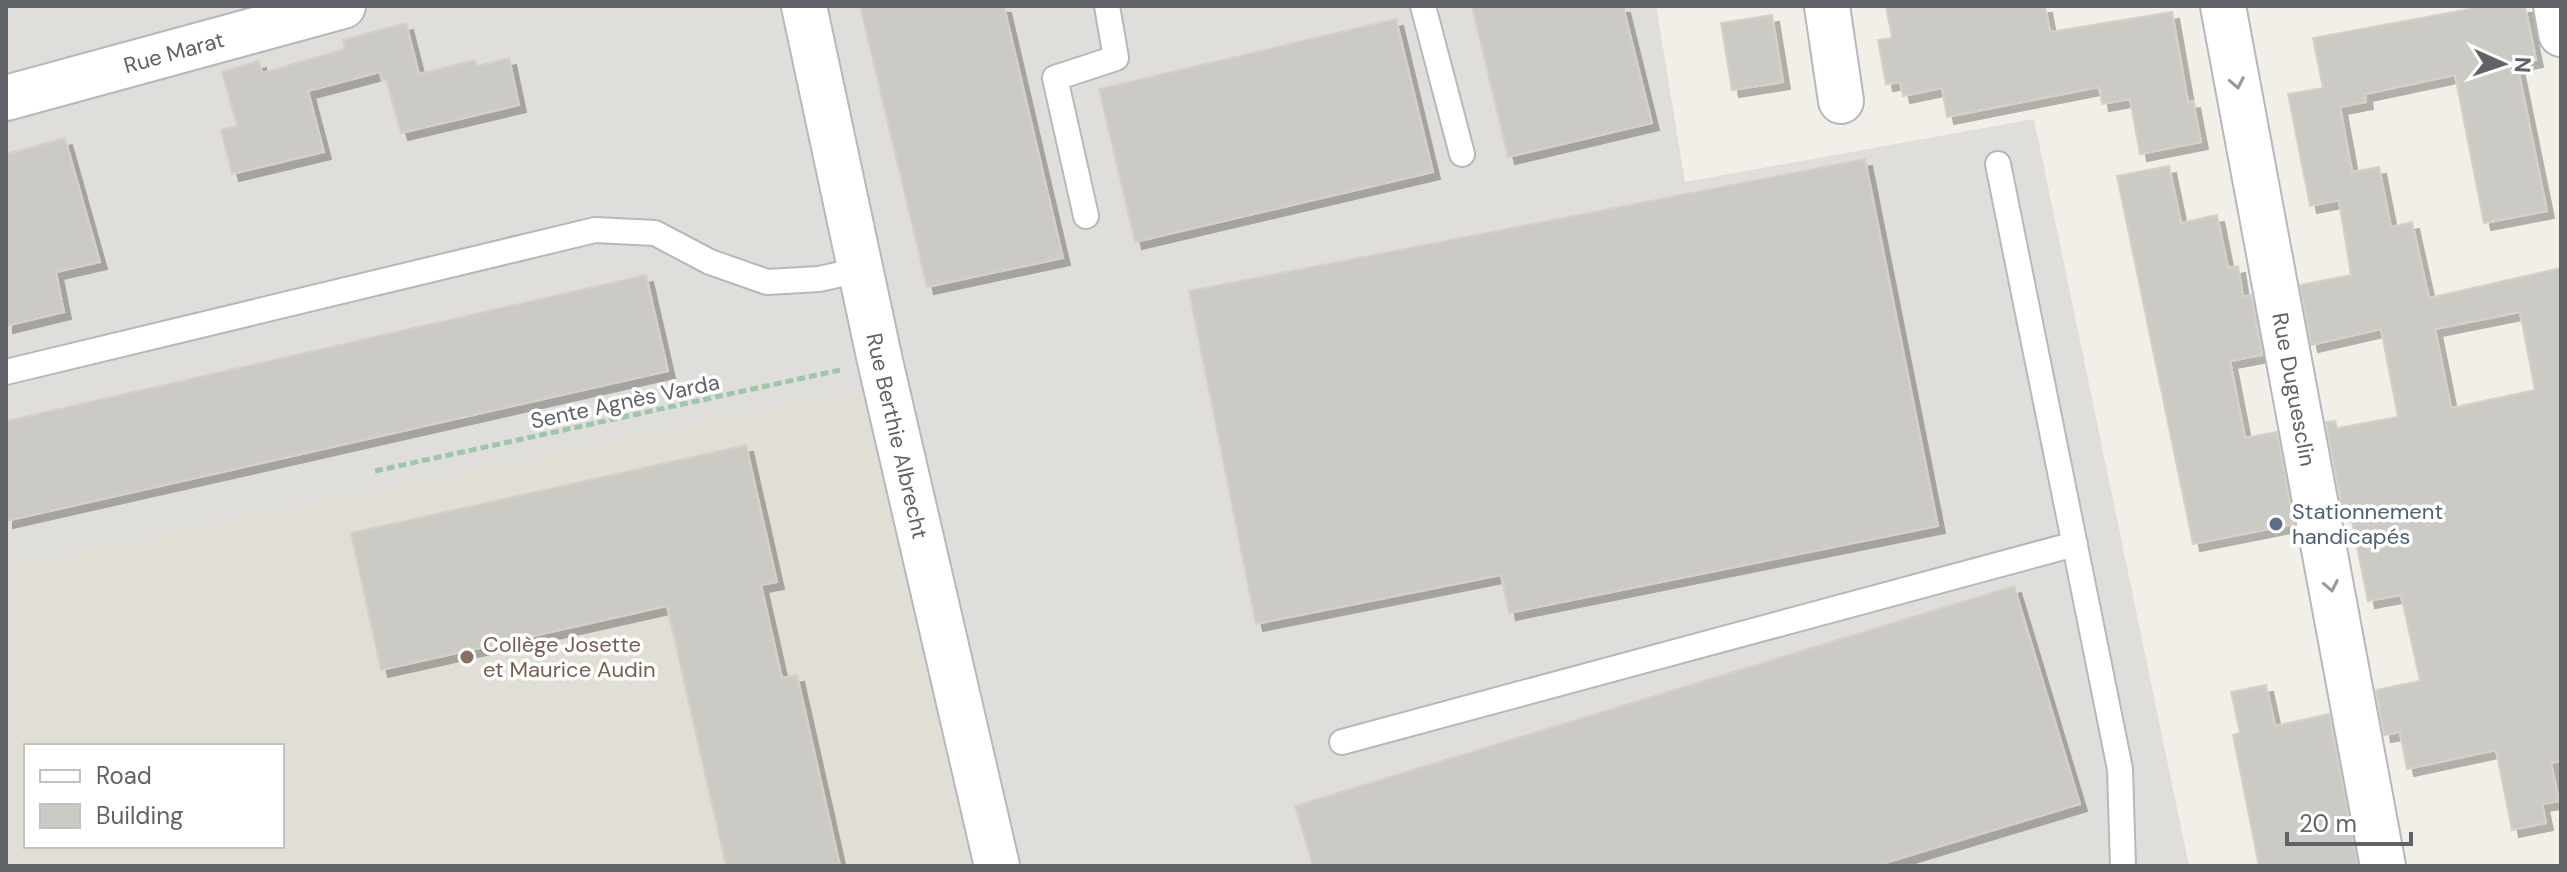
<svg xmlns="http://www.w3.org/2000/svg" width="2567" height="872" font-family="'DM Sans',sans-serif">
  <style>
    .industrial { fill: #e0deda; fill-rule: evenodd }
    .education { fill: #e1ded6; fill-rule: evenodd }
    .building { fill: #cccac5; stroke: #d6d1c6; stroke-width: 2; fill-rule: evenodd; filter: url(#shadow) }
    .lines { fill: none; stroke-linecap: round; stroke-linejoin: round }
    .service-casing { stroke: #b5b8bc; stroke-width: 28 }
    .minor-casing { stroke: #b5b8bc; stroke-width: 48 }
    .path { stroke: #9cc7a9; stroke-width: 5; stroke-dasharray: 8 4; stroke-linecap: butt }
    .service { stroke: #fff; stroke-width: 24 }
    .minor { stroke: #fff; stroke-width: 44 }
    .oneway { stroke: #979a9d }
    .service-dot { fill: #5c6f8a; stroke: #fff; stroke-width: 3 }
    .education-dot { fill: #8d6e63; stroke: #fff; stroke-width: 3 }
    .labels { text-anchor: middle; stroke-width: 7; stroke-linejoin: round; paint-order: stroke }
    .street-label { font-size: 22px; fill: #5f6368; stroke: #fff }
    .service-label { font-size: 22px; fill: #4e5e75; stroke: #fff; text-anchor: start }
    .education-label { font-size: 22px; fill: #785e54; stroke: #fff; text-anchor: start }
  </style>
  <defs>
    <filter id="shadow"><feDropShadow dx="7" dy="7" stdDeviation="0" flood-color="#0004"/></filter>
  </defs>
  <rect width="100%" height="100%" fill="#f1efe8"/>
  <path class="industrial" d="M6 6H1656L1685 182 2034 119 2189 866H6ZM26 746H282V846H26Z"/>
  <path class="education" d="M863 389 979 866H6V568ZM26 746H282V846H26Z"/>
  <path class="building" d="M860 6H1004L1063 258 927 287Z
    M1472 6H1623L1652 123 1508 157Z
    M1886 6H2045L2050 32 2172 12 2188 102 2193 101 2201 142 2140 154 2130 99 2102 104 2099 87 1947 117 1942 88 1903 96 1900 82 1886 84 1878 40 1892 38Z
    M2469 6H2525L2536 60 2517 64 2547 211 2484 223 2455 75 2365 94 2366 102 2340 107 2352 172 2379 167 2391 227 2412 222 2429 298 2561 268V761L2551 763 2559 801 2542 804 2546 823 2512 830 2496 750 2407 769 2400 732 2384 735 2376 690 2420 681 2401 595 2368 601 2350 512 2343 514 2326 422 2335 421 2337 428 2398 417 2381 329 2311 345 2300 285 2351 275 2339 200 2310 206 2288 94 2323 88 2313 38 2470 9ZM2520 312 2535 390 2451 408 2435 329Z
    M1772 15 1783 82 1732 90 1721 23Z
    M1396 19 1433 172 1135 242 1099 89Z
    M406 23 419 74 475 60 477 66 509 58 519 105 401 133 386 79 382 81 380 72 308 91 324 152 232 174 221 130 237 126 222 72 259 61 262 73 345 49 343 40Z
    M65 138 100 262 56 272 64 312 6 326V154Z
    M1865 159 1938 526 1509 613 1501 575 1256 624 1189 291Z
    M2169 166 2181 223 2217 215 2228 268 2238 266 2243 297 2251 295 2262 355 2230 361 2245 438 2277 432 2294 524 2193 544 2117 176Z
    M646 275 668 371 6 521V421Z
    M746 445 777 582 761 585 782 678 797 675 840 866H726L667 606 381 670 351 533Z
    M2014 586 2080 804 1875 866H1313L1295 806Z
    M2266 685 2275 726 2329 714 2358 866H2259L2233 735 2240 733 2231 692Z"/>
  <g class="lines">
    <g class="service-casing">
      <path id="service" d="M1423 6 1462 154
        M1998 164 2120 769 2123 866
        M1086 216 1055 78 1116 58 1107 6
        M6 372 595 230 655 233 710 262 767 282 819 279 860 270
        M1342 742 2075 544"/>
    </g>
    <g class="minor-casing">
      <g id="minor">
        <path id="s1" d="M804 6 880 361 997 866"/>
        <path d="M1827 6 1841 101"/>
        <path id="s2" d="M2223 6 2383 866"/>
        <path d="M2556 6 2561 34"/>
        <path id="s3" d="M6 98 343 6"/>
      </g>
    </g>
    <path class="path" d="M375 471 840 370"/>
    <use href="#service" class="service"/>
    <use href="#minor" class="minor"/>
  </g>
  <defs><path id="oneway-chevron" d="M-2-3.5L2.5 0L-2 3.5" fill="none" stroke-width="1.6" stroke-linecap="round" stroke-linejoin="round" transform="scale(2)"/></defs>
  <g class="oneway">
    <use href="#oneway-chevron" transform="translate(2237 83) rotate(79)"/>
    <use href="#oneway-chevron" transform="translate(2331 586) rotate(79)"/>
  </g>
  <circle class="service-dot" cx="2276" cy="524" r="8"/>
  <circle class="education-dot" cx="467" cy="657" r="8"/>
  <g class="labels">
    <g class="street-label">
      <text dy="8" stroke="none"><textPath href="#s3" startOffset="174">Rue Marat</textPath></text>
      <text dy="8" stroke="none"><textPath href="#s2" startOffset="390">Rue Duguesclin</textPath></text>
      <text transform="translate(625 401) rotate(-12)" y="8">Sente Agnès Varda</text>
      <text dy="8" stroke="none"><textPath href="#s1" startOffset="440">Rue Berthie Albrecht</textPath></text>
    </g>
    <g class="service-label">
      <text x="2292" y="519">Stationnement<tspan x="2292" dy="25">handicapés</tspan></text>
    </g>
    <g class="education-label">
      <text x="483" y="652">Collège Josette<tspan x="483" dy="25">et Maurice Audin</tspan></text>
    </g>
  </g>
  <rect width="2567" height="872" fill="none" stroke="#5f6368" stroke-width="16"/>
  <rect x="24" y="744" width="260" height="104" fill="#ffffff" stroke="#bfc1c3" stroke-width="2"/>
  <rect x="40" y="770" width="40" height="12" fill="#ffffff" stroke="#bfc1c3" stroke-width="2"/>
  <text x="96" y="784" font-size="24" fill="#5f6368">Road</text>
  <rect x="40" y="804" width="40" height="24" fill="#cccac5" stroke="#bfc1c3" stroke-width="2"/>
  <text x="96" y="824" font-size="24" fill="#5f6368">Building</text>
  <g transform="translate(2503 64) rotate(93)" stroke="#ffffff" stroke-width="6" paint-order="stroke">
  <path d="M0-6L14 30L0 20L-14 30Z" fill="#5f6368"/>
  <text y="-12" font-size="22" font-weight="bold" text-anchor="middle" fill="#5f6368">N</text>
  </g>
  <path d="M2287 832v12h124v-12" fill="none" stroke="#5f6368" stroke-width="4"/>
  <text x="2299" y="832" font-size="24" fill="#5f6368" stroke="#ffffff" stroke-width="6" paint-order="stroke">20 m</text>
</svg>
